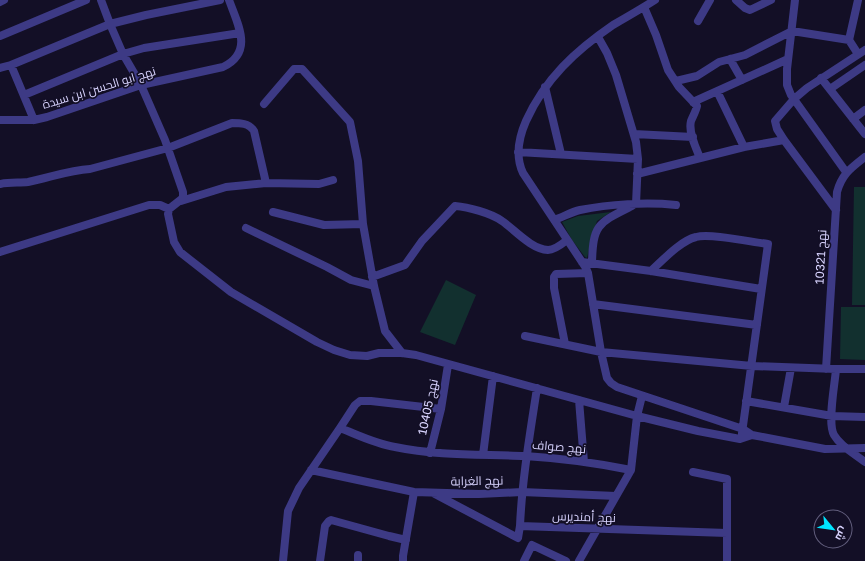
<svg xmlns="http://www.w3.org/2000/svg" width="865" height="561" font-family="'Golos Text',Cairo,sans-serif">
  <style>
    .green { fill: #12302f }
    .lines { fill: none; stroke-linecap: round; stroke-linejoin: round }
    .minor { stroke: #3d3a85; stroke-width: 8 }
    .labels { text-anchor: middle; stroke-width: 3.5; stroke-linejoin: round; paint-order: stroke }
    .street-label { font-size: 12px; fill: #d9d4ff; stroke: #130f26 }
  </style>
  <rect width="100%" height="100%" fill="#130f26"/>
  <path class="green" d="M854 187H865V305H852Z
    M611 212 597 221 593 234 587 258 585 257 572 240 562 222 578 216Z
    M446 280 476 295 455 345 420 332Z
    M841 307H865V360L840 359Z"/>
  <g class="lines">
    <path class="minor" d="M101 0 110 24 123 54 141 85 165 140 183 192V198L169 209 168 214 174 242 180 252 231 292 317 342 334 350 350 355 367 356 379 353H402L416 355 637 416 698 431 740 439 752 435
      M655 0C641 9 627 17 613 25 575 51 545 79 526 121 519 137 515 156 523 173L586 268 588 273 601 352 607 378 611 383 617 387 743 429 752 435 825 449 865 448
      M736 0 745 8 750 10 771 0
      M795 0 787 69V85L791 95 846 172
      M0 2 4 0
      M644 7 656 35 668 70 679 87 697 106C696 111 693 116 691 121 688 132 696 148 700 158
      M698 21 710 0
      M0 36 86 0
      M598 37 607 53 616 75 636 142 638 159 636 204
      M849 40 858 0
      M730 59 742 80
      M11 65 34 120
      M0 68 11 65 110 24 146 15 220 0
      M821 78 865 134
      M676 81 697 76 719 62 745 55 792 31 849 40 858 54
      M545 87 561 154
      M830 89 865 65
      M717 91 744 147
      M24 95 123 54 144 48 240 33
      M693 102 788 59
      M264 104 294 69H302L350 122 358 161 363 224 374 286 385 331 402 353
      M853 119 865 110
      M0 120H34L47 117 141 85 223 67C254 52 238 25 229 0
      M634 134 693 137
      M518 152 638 159
      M637 174 744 147 784 140
      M0 184C10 182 19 183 28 182 49 178 69 170 90 169L168 148 232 123C240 123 249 123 254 131L266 183
      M181 201 226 187 266 183 319 184 333 180
      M836 210 784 140 777 129 775 121 794 99 807 88 865 50
      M273 212 324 225 363 224
      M554 220C563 217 571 212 580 210 609 204 647 202 676 205
      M246 228 327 267 351 280 374 286
      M0 252 149 205H160L169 209
      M582 262 651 271 761 289
      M592 263C593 224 598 223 632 206
      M651 271C663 260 680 241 696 237 710 233 751 242 768 244L742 433
      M372 277 405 265 422 241 455 206C468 207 491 213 502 221 515 230 531 249 548 250 555 250 562 244 567 240
      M593 304 757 325
      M525 336 601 352 752 366 836 369H865
      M565 344 554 288V277L556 274 588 273
      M826 369 837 192C842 174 851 168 865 157
      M836 369C835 384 827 423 834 435 841 447 855 454 865 462
      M579 400 584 462
      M746 401 832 416 865 417
      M784 407 791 368
      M340 428C358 435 376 444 395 447 438 456 482 454 525 456 560 458 596 463 631 470
      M430 453 441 409 448 365
      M483 455 493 376
      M311 470 414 492 479 494 522 492 616 496
      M693 472 727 479V561
      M433 493 518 538 520 526 727 533
      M520 526C522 480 530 434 537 388
      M358 555V561
      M283 561 288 511 299 488 340 428 355 405 360 401H371L441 409
      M320 561 325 526 329 521 331 520 389 536 406 540
      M403 561V556L414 492
      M524 561 532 545 566 561
      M579 561 631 470 637 416 642 396"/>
  </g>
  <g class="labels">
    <g class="street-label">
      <text transform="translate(99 88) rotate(-17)" y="4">نهج ابو الحسن ابن سيدة</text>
      <text transform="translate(821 257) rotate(-87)" y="4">نهج 10321</text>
      <text transform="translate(428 407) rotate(-78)" y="4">نهج 10405</text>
      <text transform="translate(559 447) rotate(5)" y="4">نهج صواف</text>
      <text transform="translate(477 481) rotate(-1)" y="4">نهج الغرابة</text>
      <text transform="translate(584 517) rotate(2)" y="4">نهج أمنديرس</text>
    </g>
  </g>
  <g transform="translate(833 529) rotate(119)"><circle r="19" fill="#130f26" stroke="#625e7d"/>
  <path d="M0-3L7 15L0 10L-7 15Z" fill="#00e5ff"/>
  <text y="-6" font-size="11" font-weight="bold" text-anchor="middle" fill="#d9d4ff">ش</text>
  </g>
</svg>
